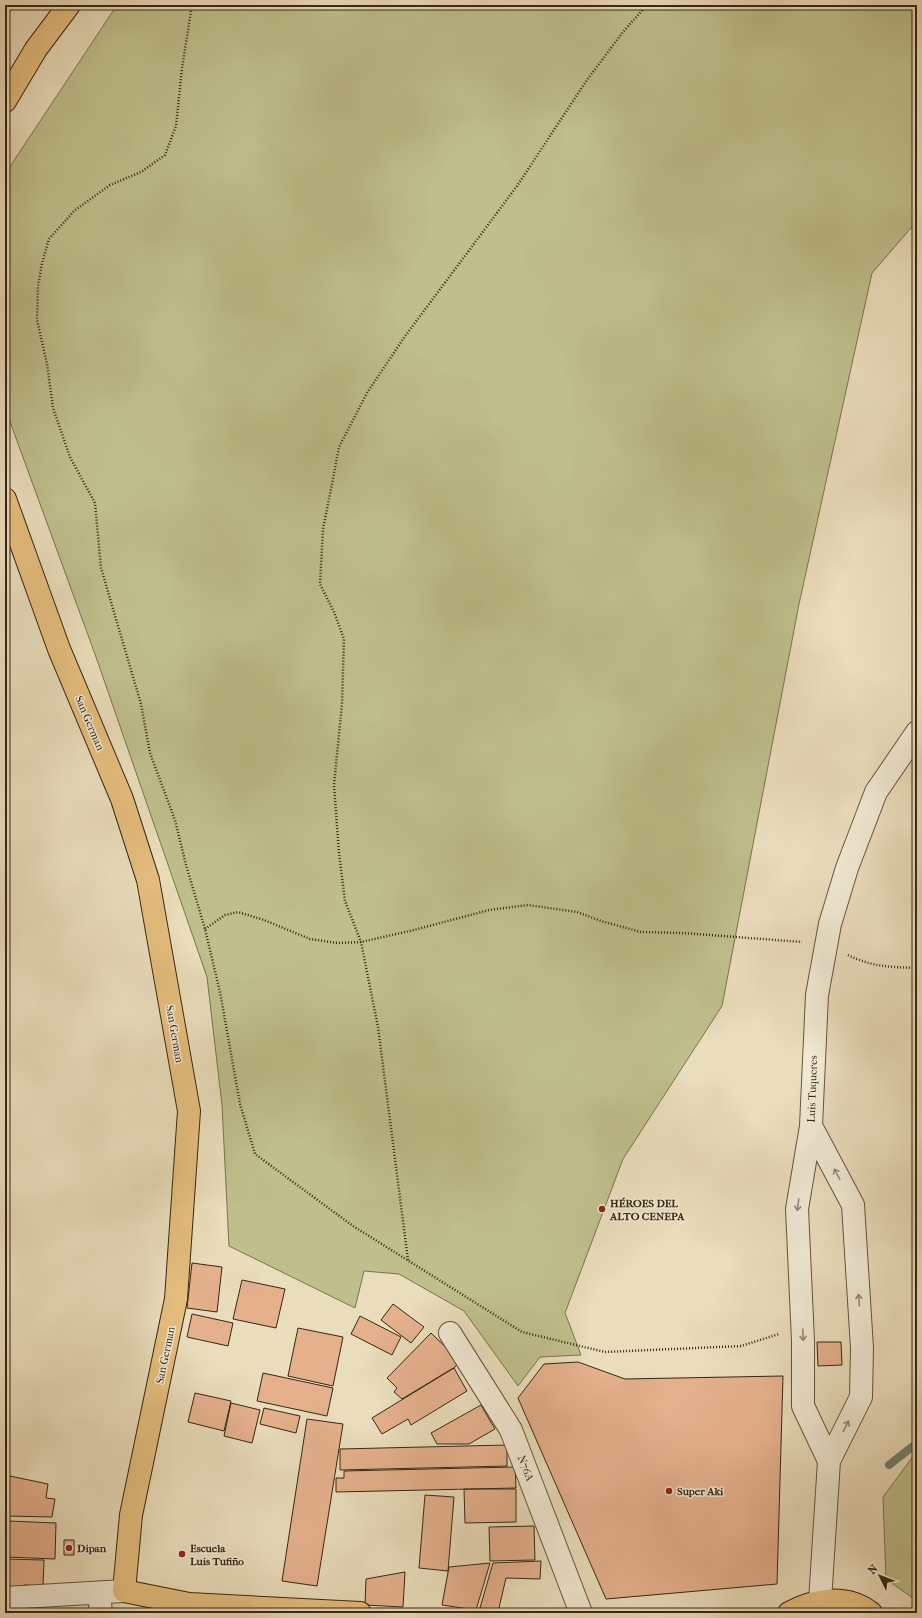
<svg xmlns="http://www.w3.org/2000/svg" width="922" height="1618" font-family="'IM FELL French Canon',serif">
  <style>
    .green { fill: #bfbf8b; stroke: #7b724e }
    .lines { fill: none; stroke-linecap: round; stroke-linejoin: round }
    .stream { stroke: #72816d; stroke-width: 8 }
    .building { fill: #e5b18d; stroke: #372612 }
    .minor-casing { stroke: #64543c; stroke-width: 24 }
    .major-casing { stroke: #372612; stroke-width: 24 }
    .path { stroke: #372612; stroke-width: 2.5; stroke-dasharray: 1 2; stroke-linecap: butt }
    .minor { stroke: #f1e9d3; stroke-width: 22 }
    .major { stroke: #e5be7e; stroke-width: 22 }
    .oneway { stroke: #948872 }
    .poi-dot { fill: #8f2418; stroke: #f1e9d3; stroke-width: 1.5 }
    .labels { text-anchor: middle; stroke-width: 3; stroke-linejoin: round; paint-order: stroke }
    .street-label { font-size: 11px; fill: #372612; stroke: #f1e9d3 }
    .poi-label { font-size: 11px; font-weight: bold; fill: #372612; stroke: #f1e9d3; text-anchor: start }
  </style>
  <rect width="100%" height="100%" fill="#eaddbb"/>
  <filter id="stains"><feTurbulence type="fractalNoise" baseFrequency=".005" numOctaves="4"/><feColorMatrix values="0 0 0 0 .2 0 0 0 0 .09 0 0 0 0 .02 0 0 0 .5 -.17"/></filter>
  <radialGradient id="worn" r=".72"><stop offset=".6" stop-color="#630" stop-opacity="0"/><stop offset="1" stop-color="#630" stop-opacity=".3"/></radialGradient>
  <path class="green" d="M117 5H917V221L872 273 799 604 722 1006 623 1159 565 1313 581 1355 540 1357 518 1386 464 1311 399 1274 364 1271 355 1308 229 1246 222 1105 207 977 96 657 5 408V174Z
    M917 1451V1601L886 1579 883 1497Z"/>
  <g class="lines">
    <path class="stream" d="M889 1465 917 1443"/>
  </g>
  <path class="building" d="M192 1263 222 1267 217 1312 187 1308Z
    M242 1280 285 1289 276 1328 233 1319Z
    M393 1304 424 1327 411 1343 381 1320Z
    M192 1314 233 1323 228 1346 187 1337Z
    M360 1316 401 1337 392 1355 351 1334Z
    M298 1328 343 1337 333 1386 288 1376Z
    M431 1333 460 1361 455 1367 402 1399 394 1392 397 1388 387 1378Z
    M817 1342H841L842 1365 818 1366Z
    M578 1362 625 1379 783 1376 777 1584 606 1599 518 1398 544 1364Z
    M454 1368 467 1391 411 1425 408 1419 382 1434 372 1418Z
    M263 1373 333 1388 327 1416 257 1401Z
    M195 1393 231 1401 224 1431 188 1422Z
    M231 1403 260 1410 252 1443 224 1436Z
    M481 1405 495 1429 469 1444H437L431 1433Z
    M264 1408 300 1416 296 1433 260 1424Z
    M307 1419 343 1424 317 1586 282 1581Z
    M507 1445V1466L340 1470V1449Z
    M515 1467 516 1488 336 1492V1478H344V1471Z
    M5 1475 48 1484 46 1498 55 1499 52 1517 5 1516Z
    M464 1489H516V1522L465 1523Z
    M425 1495 454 1497 448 1571 419 1568Z
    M8 1521 56 1523 55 1559 6 1557Z
    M534 1526 535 1560 490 1561 489 1527Z
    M64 1540H74V1555H64Z
    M5 1559 44 1560 43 1586 24 1585V1590L5 1589Z
    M541 1561 540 1579 506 1578 498 1612 480 1608 493 1563Z
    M490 1563 476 1610 442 1605 449 1567Z
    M405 1572 403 1607 365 1605 366 1579Z"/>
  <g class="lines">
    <g class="minor-casing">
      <path id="minor" d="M811 1126 853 1205 862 1348 861 1397 829 1461 820 1601
        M450 1333 511 1430 581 1613
        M829 1461 803 1406V1341L797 1209 811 1126 817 995 830 924 847 868 876 792 917 732
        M99 1593 101 1613
        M5 1598 124 1591"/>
    </g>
    <g class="major-casing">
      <path id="major" d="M5 101 36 49 69 5
        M5 499 59 649 122 799 148 880 189 1111 176 1299 131 1515 124 1591 189 1604 360 1613
        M789 1613C814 1599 847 1594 871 1613"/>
    </g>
    <path class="path" d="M192 5 182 68 176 126 165 155 141 172 110 185 74 211 49 239 42 263 38 286 37 320 47 364 53 408 70 457 95 503 101 568 141 704 150 753 175 820 186 865 205 929 220 992 240 1104 255 1154 353 1226 522 1332 605 1352 741 1346 779 1334
      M205 929 225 915 238 912 264 920 310 939 337 943 361 942 414 930 489 910 528 905 577 912 601 921 641 932 683 933 802 942
      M848 955C872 967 891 967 917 968
      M408 1260 378 1027 361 942 345 901 339 853 334 785 342 704 344 639 334 612 320 584 323 529 332 484 339 447 367 393 403 339 517 186 587 80 623 32 647 5"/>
    <use href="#minor" class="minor"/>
    <use href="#major" class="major"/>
  </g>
  <defs><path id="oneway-shaft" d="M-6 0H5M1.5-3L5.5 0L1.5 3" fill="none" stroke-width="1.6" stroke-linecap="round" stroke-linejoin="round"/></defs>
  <g class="oneway">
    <use href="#oneway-shaft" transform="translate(837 1174) rotate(-118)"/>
    <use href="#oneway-shaft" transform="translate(798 1205) rotate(97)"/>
    <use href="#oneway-shaft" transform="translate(859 1300) rotate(-94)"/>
    <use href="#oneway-shaft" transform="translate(803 1335) rotate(88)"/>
    <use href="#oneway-shaft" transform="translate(846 1426) rotate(-63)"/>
  </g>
  <g class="poi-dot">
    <circle cx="602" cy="1209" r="4"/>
    <circle cx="669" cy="1491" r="4"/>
    <circle cx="69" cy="1548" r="4"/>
    <circle cx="182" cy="1554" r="4"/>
  </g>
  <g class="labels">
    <g class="street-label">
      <text transform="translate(90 723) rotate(67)" y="4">San German</text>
      <text transform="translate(175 1034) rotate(80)" y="4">San German</text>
      <text transform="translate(812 1089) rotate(-88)" y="4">Luis Tuqueres</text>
      <text transform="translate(165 1355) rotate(-78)" y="4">San German</text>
      <text transform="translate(526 1468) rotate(69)" y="4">N76A</text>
    </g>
    <g class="poi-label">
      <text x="610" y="1207">HÉROES DEL<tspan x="610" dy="13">ALTO CENEPA</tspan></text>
      <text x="677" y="1495">Super Aki</text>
      <text x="77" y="1552">Dipan</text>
      <text x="190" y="1552">Escuela<tspan x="190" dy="13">Luis Tufiño</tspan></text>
    </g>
  </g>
  <rect width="922" height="1618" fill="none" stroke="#eaddbb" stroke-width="20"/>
  <rect x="6" y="6" width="910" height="1606" fill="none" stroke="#372612" stroke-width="2"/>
  <rect x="10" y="10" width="902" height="1598" fill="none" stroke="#372612"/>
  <g transform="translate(880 1576) rotate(313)" stroke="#f1e9d3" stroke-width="3" paint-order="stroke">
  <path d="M0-3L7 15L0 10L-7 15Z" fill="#372612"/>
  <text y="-6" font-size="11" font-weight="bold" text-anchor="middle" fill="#372612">N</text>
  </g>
  <rect width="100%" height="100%" filter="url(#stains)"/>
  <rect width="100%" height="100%" fill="url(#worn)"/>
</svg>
